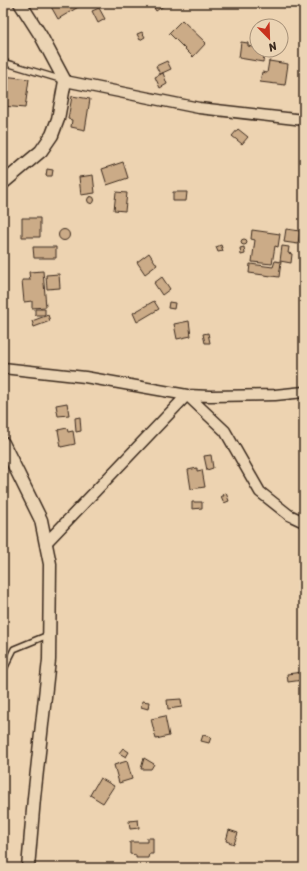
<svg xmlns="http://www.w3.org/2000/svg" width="307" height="871" font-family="Sriracha,sans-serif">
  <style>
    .building { fill: #cbab87; stroke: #3b2a1e }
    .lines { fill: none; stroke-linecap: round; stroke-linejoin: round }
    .service-casing { stroke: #3b2a1e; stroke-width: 8 }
    .minor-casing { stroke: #3b2a1e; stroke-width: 13 }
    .tertiary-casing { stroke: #3b2a1e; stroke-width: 15 }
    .service { stroke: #ebd4b4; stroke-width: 5 }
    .minor { stroke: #ebd4b4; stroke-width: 10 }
    .tertiary { stroke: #ebd4b4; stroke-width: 12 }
  </style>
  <rect width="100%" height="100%" fill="#edd3b1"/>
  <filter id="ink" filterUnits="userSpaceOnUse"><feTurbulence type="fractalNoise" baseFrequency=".025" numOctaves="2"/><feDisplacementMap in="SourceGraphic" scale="8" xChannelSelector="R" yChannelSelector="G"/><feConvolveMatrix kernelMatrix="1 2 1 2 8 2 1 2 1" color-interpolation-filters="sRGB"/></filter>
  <g filter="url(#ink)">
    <path class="building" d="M49 3H78L80 6 58 19Z
      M151 3H168L156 11Z
      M99 8 105 19 98 23 92 11Z
      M182 20 206 43 193 57 169 33Z
      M142 32 145 37 140 40 137 34Z
      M241 42 248 43V46L257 48V50H265L263 62 239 58Z
      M167 61 171 69 160 74 156 66Z
      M269 61 288 64 285 85 260 82 262 72 267 73Z
      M163 73 167 84 160 88 155 77Z
      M3 76 29 79 25 108 3 106Z
      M72 96 90 99 85 130 71 127 72 120 68 119Z
      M238 129 248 137 242 144 232 136Z
      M123 162 128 178 107 185 102 169Z
      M47 169 53 170 52 176H46Z
      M93 175 95 193 81 195 79 177Z
      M116 192 127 193 125 211 114 210Z
      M173 192H187L186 201H173Z
      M87.5 200a3.5 3.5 0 1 1 7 0a3.5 3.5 0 1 1-7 0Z
      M22 218H40V237H22Z
      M286 229 300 231 298 244 284 242Z
      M58.5 235a5.5 5.5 0 1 1 11 0a5.5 5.5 0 1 1-11 0Z
      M252 230 280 234 278 247 275 246 272 264 252 262 255 240 251 239Z
      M241 242a3 3 0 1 1 6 0a3 3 0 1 1-6 0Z
      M221 245 223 251 218 252 216 247Z
      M282 246 289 247 288 253 292 254 291 263 280 261Z
      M33 247H56V258H34Z
      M244 247 245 254 241 255 240 248Z
      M149 253 157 265 145 274 137 262Z
      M275 261 281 262 279 277 249 273 250 264 273 267Z
      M43 271 46 307 32 308V301L24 302 22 280H30L29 272Z
      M59 274 60 288 47 289 46 275Z
      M162 277 170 289 162 295 154 283Z
      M154 301 159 309 137 322 133 313Z
      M169 302 175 303 174 309 168 308Z
      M35 309H45V315H35Z
      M48 315 50 321 34 327 32 321Z
      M189 321 191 336 177 339 174 324Z
      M208 333 210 343H205L203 334Z
      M67 403 69 415 58 416 56 405Z
      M80 417 81 431 76 432 75 418Z
      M67 428 68 432 73 431 75 444 61 447 58 430Z
      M211 455 213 468 207 470 204 456Z
      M197 468V471L202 470 205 487 191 489 188 470Z
      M226 493 229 501 224 503 221 496H224L223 494Z
      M192 502H202V508L192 509Z
      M302 672 303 680 288 682 287 674Z
      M181 699 182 707 168 709 167 700Z
      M142 701 149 702 148 709 141 707Z
      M165 716 169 736 156 739 151 719Z
      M203 735 211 737 209 743 201 741Z
      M123 748 129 752 126 757 119 753Z
      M144 758 154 764 151 769H141Z
      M127 761 132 779 119 783 114 765Z
      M100 778 114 786 103 803 90 795Z
      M138 820 139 828 130 829 129 821Z
      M229 830 238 833 234 844 226 841Z
      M147 838H153V854H149L148 858H136V855L130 854V842H147Z"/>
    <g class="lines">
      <g class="service-casing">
        <path id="service" d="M3 62 63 80
          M3 671 14 649 48 635"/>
      </g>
      <g class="minor-casing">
        <path id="minor" d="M65 81 199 108 304 120
          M3 368 85 377 187 395 210 396 275 395 304 392
          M46 543 187 395 225 431 260 492 289 515 304 522"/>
      </g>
      <g class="tertiary-casing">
        <path id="tertiary" d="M3 183 41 151 52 135 58 119 65 81 41 36 20 3
          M3 443 41 520 50 564 49 660 34 798 28 868"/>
      </g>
      <use href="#service" class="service"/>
      <use href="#minor" class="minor"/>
      <use href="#tertiary" class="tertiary"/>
    </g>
  </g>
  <rect width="307" height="871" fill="none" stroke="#ebd4b4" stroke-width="16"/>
  <rect x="8" y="8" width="291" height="855" fill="none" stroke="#3b2a1e" stroke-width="1.5" filter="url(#ink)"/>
  <g transform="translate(269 38) rotate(157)"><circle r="19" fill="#ebd4b4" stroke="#a59078"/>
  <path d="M0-3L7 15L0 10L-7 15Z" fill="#c8321e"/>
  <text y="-6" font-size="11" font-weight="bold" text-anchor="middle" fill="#3b2a1e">N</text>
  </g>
</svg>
